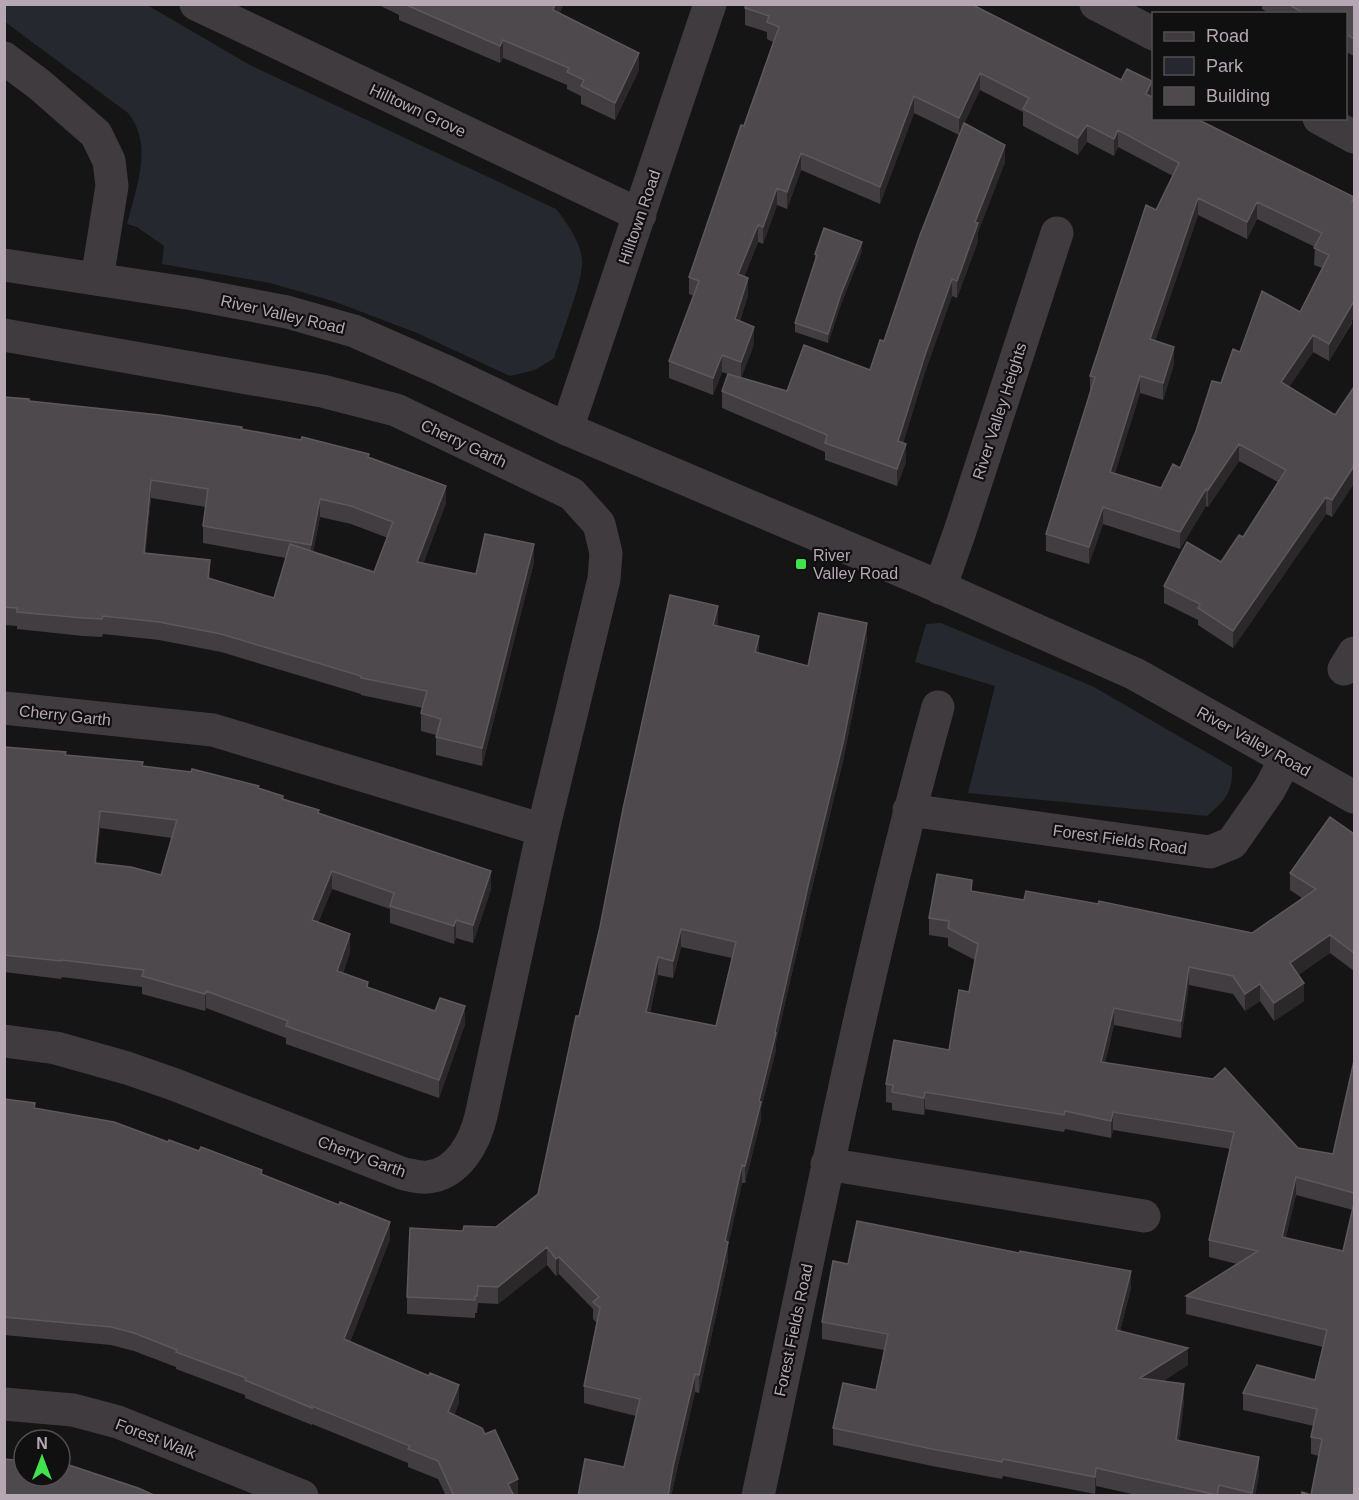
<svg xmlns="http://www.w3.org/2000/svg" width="1359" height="1500" font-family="Arial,sans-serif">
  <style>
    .green { fill: #25282e }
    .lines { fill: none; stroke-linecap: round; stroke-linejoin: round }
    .minor { stroke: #403b3f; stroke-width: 33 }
    .tertiary { stroke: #403b3f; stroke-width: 33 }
    .wall { fill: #413d40; fill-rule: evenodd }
    .shaded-wall { fill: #2a2829 }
    .building { fill: #4d494c; stroke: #5e585c; stroke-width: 1.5; fill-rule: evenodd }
    .poi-dot { fill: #41e24e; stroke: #111010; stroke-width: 2 }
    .labels { text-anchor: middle; stroke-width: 4.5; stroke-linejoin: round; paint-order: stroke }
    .street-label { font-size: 16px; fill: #b5a8b4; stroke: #111010 }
    .poi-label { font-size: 16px; fill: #b5a8b4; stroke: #111010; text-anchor: start }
  </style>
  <rect width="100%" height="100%" fill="#161515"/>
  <path class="green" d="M5 4 147 5 250 65 556 209C567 223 580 241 582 259 585 276 560 339 554 358L535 370 510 376 417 333 333 301 270 283 162 264 164 246 137 227 127 224C136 188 154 145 128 113L5 22Z
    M941 623 1094 687 1232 767C1233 792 1226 800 1207 816L968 793 995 686 915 662 926 624Z"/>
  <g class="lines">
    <path class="minor" d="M196 4 640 215
      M1096 4 1154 34
      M4 58 40 85 96 134 109 161 112 186 97 279
      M1319 118 1354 137
      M4 335 322 391 396 410 572 494 599 524 606 553 604 579 543 830 481 1116C475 1142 458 1174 428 1177 420 1178 411 1175 404 1174L173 1084 127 1068 56 1048 4 1041
      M567 429 710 4
      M940 588 960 531 1057 233
      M1344 669 1354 653
      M4 708 213 730 543 830
      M909 810 1210 852 1232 843 1269 790 1285 760
      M827 1164 1144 1216
      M4 1404 73 1410 118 1422 302 1496
      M758 1496C815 1232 865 967 938 707"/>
    <path class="tertiary" d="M4 265 193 294 287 312 354 331 443 370 567 429 933 584 1135 674 1354 797"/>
  </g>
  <path class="wall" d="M377 4H564L559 14 639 70 615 120 581 104V96L567 89V85L503 58 500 63 399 20V15Z
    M1258 4H1354V56L1346 52V14H1270L1262 9V6Z
    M745 8 1152 97 1354 197 1352 323 1329 361 1313 352 1289 387 1335 415 1354 387V483L1332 517 1326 514 1233 648 1198 625V620L1164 603V586L1221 562 1243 537 1278 482 1239 461 1208 507 1206 506 1180 549 1103 524 1089 564 1046 551V534L1090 393V376L1156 210 1173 176 1118 147 1114 156 1087 142 1078 155 1023 126V112L980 90 964 123 1005 162 978 232V241L957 298 952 296 925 372 903 443 906 462 897 486 825 460V452L722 408V391L728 374 722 372 713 395 669 378V361L694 296 689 294V277L773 42 767 39V32L745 25ZM914 113 959 135 884 341 870 370 787 391 741 378 754 344 740 321 748 295 744 277 758 242 763 244 777 205 787 209 801 170 880 204ZM1198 215 1247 239 1257 219 1315 247 1314 265 1322 268 1300 312 1240 352 1221 383 1180 468 1161 488 1115 473 1140 393 1163 400 1174 364 1155 341Z
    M862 251 841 304 828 343 795 332V323L815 262V254Z
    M4 397 29 401 242 429 369 457 446 503 423 564 476 574 534 562 482 766 436 755V735L421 731V713L423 708 361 695V694L221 652 159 640 103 634 102 637 83 636 17 629V626L4 625ZM151 498 206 507 203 526V543L286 558 274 598 210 579 145 553ZM320 517 351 524 388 538 374 572 313 552Z
    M718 623 717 626 759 654 808 666 867 640 843 761 808 904 776 1042V1050L761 1108V1119L745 1183H742L728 1245V1260L699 1393 695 1392 671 1496H578L624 1467 636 1416 584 1403V1386L597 1323 593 1319V1309L559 1274 556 1276 547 1265 498 1304 478 1303 477 1313H475V1318L407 1314V1297L463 1231 496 1227 538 1194 579 1016ZM681 947 732 958 716 1026 650 1013 658 975 673 978Z
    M4 747 143 766 259 788 319 813 491 889 473 943 456 938 454 944 390 923V909L332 889 318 923 350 952 343 973 368 988 465 1024 439 1098 286 1044V1038L206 1008 205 1011 142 994V987L62 977 61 979 4 972ZM100 828 172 838 161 875 96 863Z
    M1354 834V971L1330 953 1298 975 1304 1001 1274 1021 1260 1001 1245 1011 1233 994 1189 985 1181 1038 1114 1025 1105 1063 1298 1148 1333 1154 1354 1061V1496L1311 1495 1319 1456 1311 1454V1437L1314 1426 1243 1410V1393L1315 1380 1323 1347 1186 1314V1296L1237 1264 1209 1257V1240L1231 1149 1113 1130 1111 1138 1065 1129 1064 1132 925 1109 924 1115 892 1110V1103L886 1102V1084L949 1050 969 992 975 960 948 946V938L929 935V918L972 891 1024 900 1252 933 1302 898 1290 890V873ZM1296 1195 1353 1210 1343 1251 1285 1238Z
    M4 1099 35 1108 168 1142 262 1174 390 1239 350 1342 459 1403 454 1415 518 1496H446L438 1479 408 1467V1463L312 1424V1425L245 1398V1395L176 1369V1367L134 1351 111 1345 4 1335Z
    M848 1264 1131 1288 1120 1331 1188 1365 1163 1381 1184 1402 1179 1440 1259 1474 1255 1496H1141L1096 1486 1095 1494 1003 1476 1002 1479 932 1466 833 1445V1428L876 1390 884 1350 822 1339V1322Z"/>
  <path class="shaded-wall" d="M555 4H564L553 28V10Z
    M503 40V58L500 63V46Z
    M639 53V70L615 120V103Z
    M980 73V90L959 135V118Z
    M1152 81V98L1146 94Z
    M914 96V113L880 204V187Z
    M1087 125V142L1078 155V138Z
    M1118 130V147L1114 156V139Z
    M1005 145V162L978 232V241L957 298V281L975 222Z
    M801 153V170L787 209V192Z
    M777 188V205L763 244V227Z
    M1198 198V215L1150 356V339Z
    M1257 202V219L1247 239V222Z
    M758 225V242L738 291V274Z
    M862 242V251L841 304 828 343V334L841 294Z
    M748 278V295L735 336V319Z
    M952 279V296L925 372 898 459V441L925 355Z
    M1354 301V318L1329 361V344Z
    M754 327V344L741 379V362Z
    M1313 335V352L1281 399V382Z
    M1174 347V364L1163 400V383Z
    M722 355V372L713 395V378Z
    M1140 376V393L1110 489V472Z
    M906 444V462L897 486V469Z
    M1239 444V461L1208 507V490Z
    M1354 466V483L1332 517V500Z
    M151 480V498L144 571V553Z
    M446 486V503L417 580V562Z
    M1206 489V506L1180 549V532Z
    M1326 497V514L1233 648V631Z
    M320 499V517L311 563V545Z
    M1103 507V524L1089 564V547Z
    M534 544V562L482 766V748Z
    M210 560V578L208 596V578Z
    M718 606V623L713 643V625Z
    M867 623V640L843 761 808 904 776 1042V1050L761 1108V1119L745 1183V1166L759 1101Z
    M759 636V654L755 652Z
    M100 811V828L95 881V863Z
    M332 871V889L312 938V920Z
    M491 871V889L473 943V925Z
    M456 920V938L454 944V926Z
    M681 929V947L673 978V961Z
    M350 934V952L337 989V971Z
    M1330 935V953L1290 980V963Z
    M658 957V975L646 1029V1012Z
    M1189 967V985L1181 1038V1021Z
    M1304 983V1001L1274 1021V1003Z
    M1260 984V1001L1245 1011V994Z
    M206 991V1008L205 1011V994Z
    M465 1006V1024L439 1098V1080Z
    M1114 1008V1025L1101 1080V1062Z
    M925 1092V1109L924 1115V1098Z
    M1113 1112V1130L1111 1138V1121Z
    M742 1165V1183L728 1245V1260L699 1393V1375L725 1241Z
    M1296 1177V1195L1282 1255V1237Z
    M390 1222V1239L344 1357V1339Z
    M547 1247V1265L498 1304V1287Z
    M559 1257V1274L556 1276V1259Z
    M1131 1271V1288L1116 1347V1330Z
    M1188 1348V1365L1140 1395V1378Z
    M695 1374V1392L671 1496H668L673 1467Z
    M1184 1384V1402L1176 1457V1440Z
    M459 1385V1403L448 1429V1412Z
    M1259 1457V1474L1255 1496H1252Z
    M1096 1468V1486L1095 1494V1477Z
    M518 1479V1496H508V1484Z"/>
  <path class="building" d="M404 4H555L553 10 639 53 615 103 581 86 584 80 567 72 569 68 503 40 500 46Z
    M746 4H971L1121 80 1127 69 1152 81 1146 94 1154 98V118H1195L1354 197 1352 201 1354 202V301L1329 344 1313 335 1281 382 1335 415 1354 387V466L1332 500 1326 497 1233 631 1198 608 1200 604 1164 586 1187 542 1221 562 1239 535 1243 537 1286 470 1239 444 1208 490 1206 489 1180 532 1103 507 1089 547 1046 534 1095 377 1090 376 1146 205 1156 210 1179 163 1118 130 1114 139 1087 125 1078 138 1023 109 1029 98 980 73 959 118 914 96 880 187 801 153 787 192 777 188 763 227 758 225 738 274 748 278 735 319 754 327 741 362 722 355 713 378 669 361 699 281 689 277 741 125 744 126 779 27 767 22 769 16 745 8ZM1198 198 1247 222 1257 202 1322 233 1314 248 1329 255 1300 312 1262 291 1240 352 1233 349 1221 383 1212 381 1196 431 1180 468 1173 464 1161 488 1110 472 1140 376 1163 383 1174 347 1150 339Z
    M1288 4H1354V39L1346 34V14H1305Z
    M964 123 1005 145 975 222 978 223 957 281 952 279 925 355 898 441 906 444 897 469 825 443 827 435 722 391 728 374 787 391 804 345 870 370 880 340 884 341 920 235Z
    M824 228 862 242 841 294 828 334 795 323 817 255 815 254Z
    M4 397 29 399V401L160 415 242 427 241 429 301 440 302 437 369 454 368 457 446 486 417 562 476 574 485 534 534 544 482 748 436 737 441 719 421 713 427 691 361 678V676L221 634 159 622 103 616 102 619 83 618 17 612V608L4 607ZM151 480 208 489 203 526 311 545 320 499 351 506 393 522 374 572 290 544 274 598 208 578 210 560 144 553Z
    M670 595 718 606 713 625 759 636 755 652 808 666 819 613 867 623 843 743 808 886 775 1032 776 1033 759 1101 761 1102 745 1166 742 1165 725 1241 728 1242 699 1375 695 1374 673 1467 668 1496H578L585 1459 624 1467 640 1399 584 1386 600 1308 593 1302 599 1297 559 1257 556 1259 547 1247 498 1287 478 1286 477 1296H475V1300L407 1297 410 1228 463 1231 464 1226 496 1227 538 1194 576 1016H579L600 927 623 809ZM681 929 736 942 716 1026 646 1012 658 957 673 961Z
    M4 747 66 752 65 755 143 762 142 766 191 772 192 769 259 786 258 788 283 796 282 799 319 810 318 813 491 871 473 925 456 920 454 926 390 906 394 893 332 871 312 920 350 934 337 971 368 982 367 987 435 1011 440 998 465 1006 439 1080 286 1026 288 1021 206 991 205 994 142 976 144 970 62 960 61 961 4 955ZM100 811 177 820 161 875 131 867 95 863Z
    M1330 817 1354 834V953L1330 935 1290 963 1304 983 1274 1003 1260 984 1245 994 1233 976 1189 967 1181 1021 1114 1008 1101 1062 1213 1079 1225 1068 1298 1148 1333 1154 1354 1061V1193L1296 1177 1282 1237 1343 1251 1354 1203V1496H1301L1302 1492 1311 1495 1322 1439 1311 1437 1317 1409 1243 1393 1257 1365 1315 1380 1327 1330 1186 1296 1258 1251 1209 1240 1234 1132 1113 1112 1111 1121 1065 1111 1064 1115 925 1092 924 1098 892 1092 893 1085 886 1084 894 1040 949 1050 959 990 969 992 978 944 948 928 949 921 929 918 937 874 972 880 971 891 1024 900 1026 891 1098 904 1099 901 1252 933 1316 889 1290 873Z
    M4 1099 35 1103 34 1108 114 1122 168 1142 169 1140 199 1151 201 1147 262 1170 261 1174 339 1205 340 1202 390 1222 344 1339 429 1376 430 1373 459 1385 448 1412 482 1428 485 1434 495 1430 518 1479 508 1484 513 1494 510 1496H454L438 1461 408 1449 410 1446 312 1406V1408L245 1380 246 1378 176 1352 177 1350 134 1333 111 1327 4 1317Z
    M857 1221 1019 1253 1020 1251 1131 1271 1116 1330 1188 1348 1140 1378 1184 1384 1176 1440 1259 1457 1252 1493 1219 1485 1217 1495 1096 1468 1095 1477 1003 1459 1002 1462 932 1449 833 1428 843 1383 876 1390 888 1334 822 1322 833 1261 848 1264Z
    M4 1459 24 1461V1476H60V1464L69 1465 138 1488 156 1496H4Z"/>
  <rect class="poi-dot" x="795" y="558" width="12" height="12" rx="3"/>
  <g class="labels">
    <g class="street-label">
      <text transform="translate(418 110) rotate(25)" y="6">Hilltown Grove</text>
      <text transform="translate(639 217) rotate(-71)" y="6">Hilltown Road</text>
      <text transform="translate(283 314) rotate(13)" y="6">River Valley Road</text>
      <text transform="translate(999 411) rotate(-72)" y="6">River Valley Heights</text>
      <text transform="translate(464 443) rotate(25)" y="6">Cherry Garth</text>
      <text transform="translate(65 715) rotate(6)" y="6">Cherry Garth</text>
      <text transform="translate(1254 741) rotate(29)" y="6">River Valley Road</text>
      <text transform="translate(1120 839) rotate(8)" y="6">Forest Fields Road</text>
      <text transform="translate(362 1156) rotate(20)" y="6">Cherry Garth</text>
      <text transform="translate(793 1330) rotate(-78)" y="6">Forest Fields Road</text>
      <text transform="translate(156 1438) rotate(21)" y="6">Forest Walk</text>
    </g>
    <g class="poi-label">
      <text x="813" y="561">River<tspan x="813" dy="18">Valley Road</tspan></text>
    </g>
  </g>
  <rect width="1359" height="1500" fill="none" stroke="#b5a8b4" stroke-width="12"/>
  <rect x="1152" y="12" width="195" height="108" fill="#111010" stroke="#534d52" stroke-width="1.5"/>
  <rect x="1164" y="32" width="30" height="9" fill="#403b3f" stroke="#534d52" stroke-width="1.5"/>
  <text x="1206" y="42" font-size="18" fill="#b5a8b4">Road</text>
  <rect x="1164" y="57" width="30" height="18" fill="#25282e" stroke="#534d52" stroke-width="1.5"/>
  <text x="1206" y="72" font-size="18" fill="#b5a8b4">Park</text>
  <rect x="1164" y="87" width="30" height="18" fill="#4d494c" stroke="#534d52" stroke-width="1.5"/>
  <text x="1206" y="102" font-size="18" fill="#b5a8b4">Building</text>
  <g transform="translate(42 1458)"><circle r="28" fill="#111010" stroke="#534d52" stroke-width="1.5"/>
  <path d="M0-4.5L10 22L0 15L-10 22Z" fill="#41e24e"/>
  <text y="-9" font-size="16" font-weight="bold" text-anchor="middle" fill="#b5a8b4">N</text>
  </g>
</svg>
